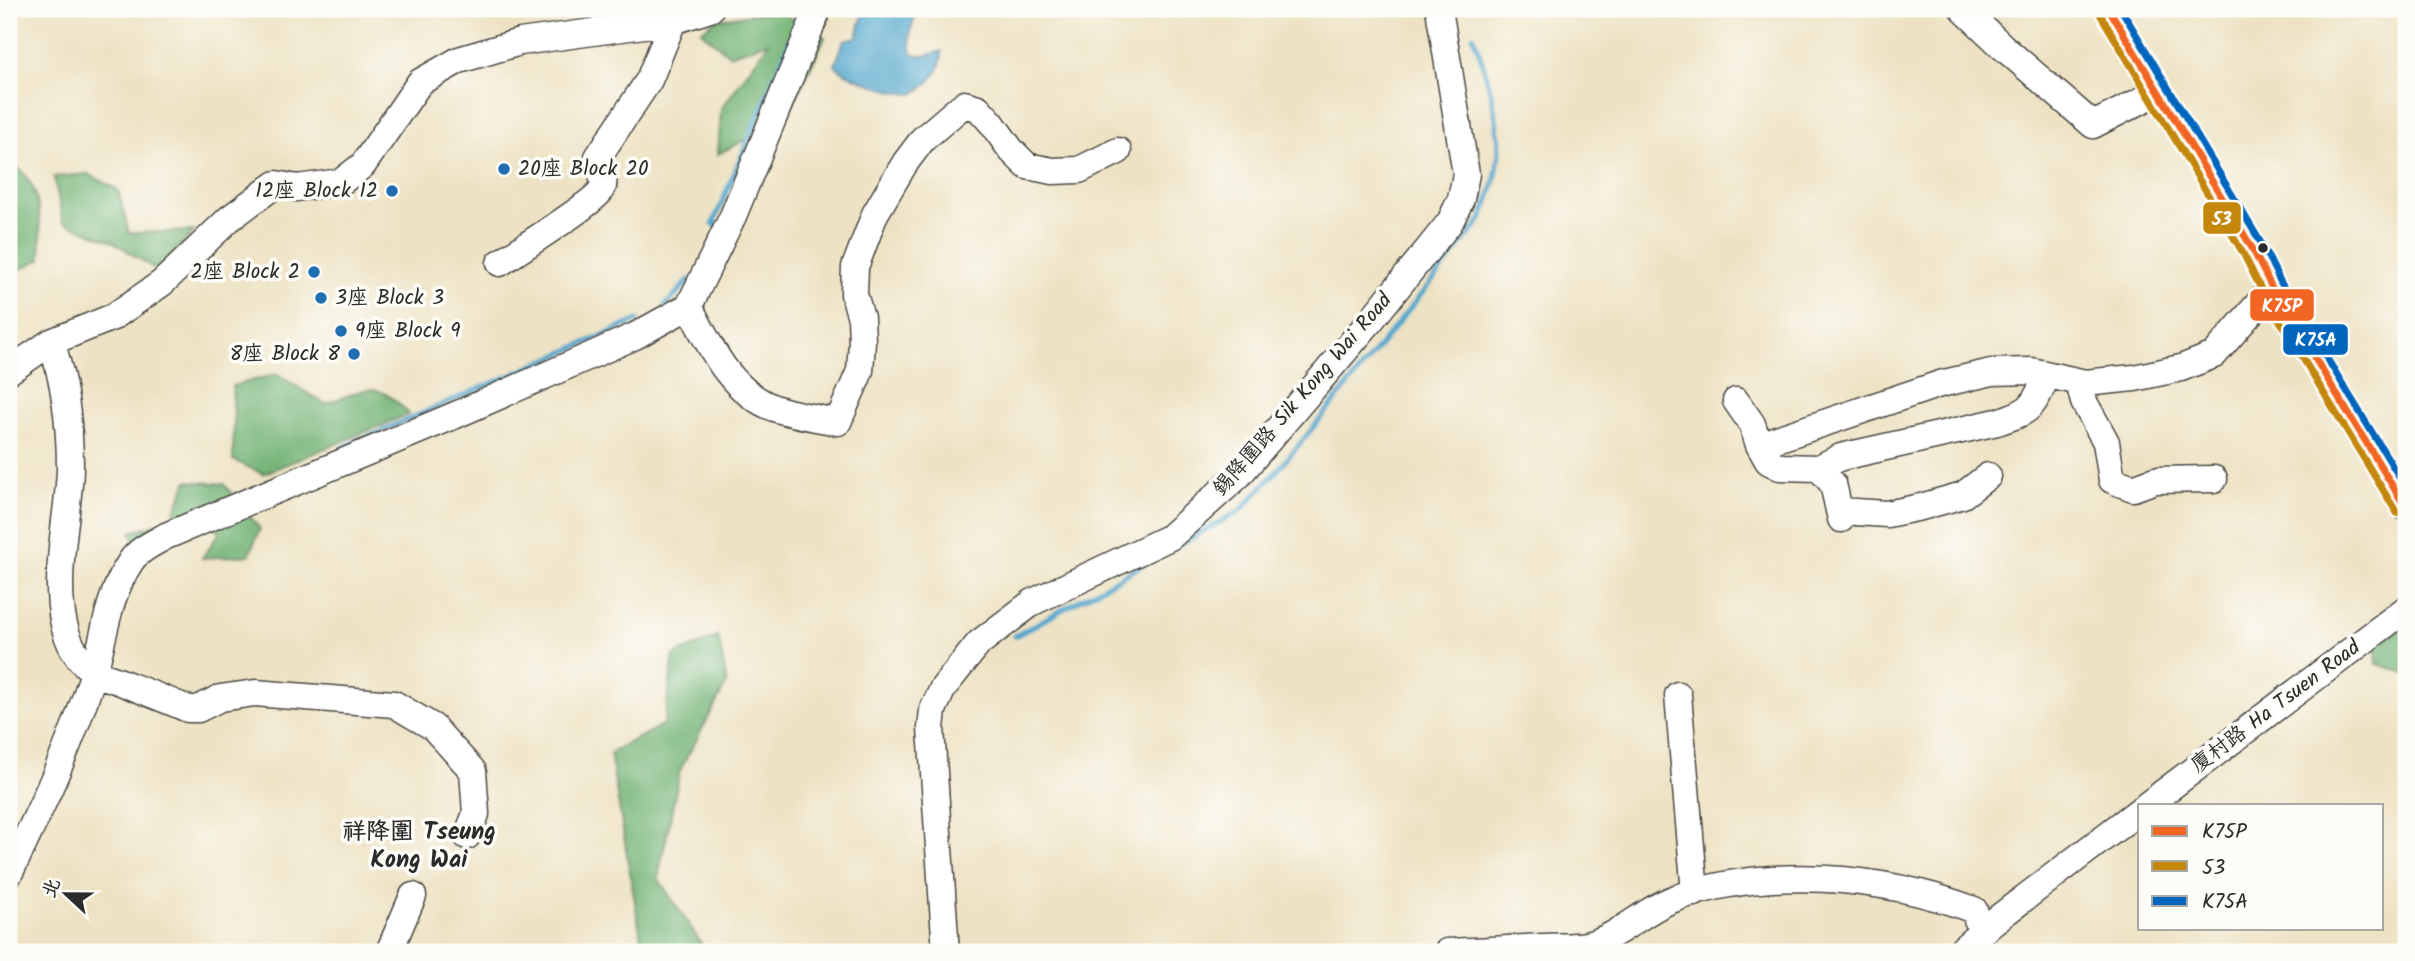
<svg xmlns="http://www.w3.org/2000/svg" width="2415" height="961" viewBox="0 0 2415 961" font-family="Kalam,'LXGW WenKai TC',sans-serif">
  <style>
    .forest { fill: #71b274; stroke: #4e6e50; stroke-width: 2 }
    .water { fill: #50a5cc; stroke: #3e687c; stroke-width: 2 }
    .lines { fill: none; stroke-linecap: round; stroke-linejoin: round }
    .stream { stroke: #50a5cc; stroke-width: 5 }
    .minor-casing { stroke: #484642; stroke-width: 29 }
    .minor { stroke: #fff; stroke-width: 26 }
    .bus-1-casing { stroke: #fdfcf7; stroke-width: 12 }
    .bus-2-casing { stroke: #fdfcf7; stroke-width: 12 }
    .bus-3-casing { stroke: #fdfcf7; stroke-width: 12 }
    .bus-1 { stroke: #f26522; stroke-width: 7 }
    .bus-2 { stroke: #c4870b; stroke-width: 7 }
    .bus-3 { stroke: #0065bd; stroke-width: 7 }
    .poi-dot { fill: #1f6fb2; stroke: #fdfcf7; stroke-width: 2.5 }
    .bus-dot { fill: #2b2b2b; stroke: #fdfcf7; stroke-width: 2.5 }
    .labels { text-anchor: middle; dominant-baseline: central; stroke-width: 7; stroke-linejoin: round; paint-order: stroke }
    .poi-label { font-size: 21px; fill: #2b2b2b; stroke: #fdfcf7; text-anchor: start }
    .street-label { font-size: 21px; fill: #2b2b2b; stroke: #fdfcf7 }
    .quarter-label { font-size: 24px; font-weight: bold; fill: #2b2b2b; stroke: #fdfcf7 }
    .line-badge { stroke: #fdfcf7; stroke-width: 2.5 }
    .badge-label { font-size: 19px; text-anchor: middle; font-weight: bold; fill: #fff }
  </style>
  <rect width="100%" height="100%" fill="#fdfcf7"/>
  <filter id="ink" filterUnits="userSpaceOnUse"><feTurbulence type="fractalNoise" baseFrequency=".0143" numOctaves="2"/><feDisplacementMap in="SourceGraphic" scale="14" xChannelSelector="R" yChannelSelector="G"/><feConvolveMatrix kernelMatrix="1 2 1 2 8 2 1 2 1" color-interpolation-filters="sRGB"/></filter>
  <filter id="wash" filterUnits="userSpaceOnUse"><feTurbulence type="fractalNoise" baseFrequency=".00686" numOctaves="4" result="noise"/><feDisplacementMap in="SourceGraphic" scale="28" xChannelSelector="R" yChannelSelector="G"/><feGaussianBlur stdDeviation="1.57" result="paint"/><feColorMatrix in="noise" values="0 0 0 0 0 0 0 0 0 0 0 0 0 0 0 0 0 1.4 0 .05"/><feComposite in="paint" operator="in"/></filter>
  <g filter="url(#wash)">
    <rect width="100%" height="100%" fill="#ede2c3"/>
    <path class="forest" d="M531 9H615L529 15Z
      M777 10 825 37 787 118 718 154 721 109 769 42 729 55 701 31 715 20Z
      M9 163C44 178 40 227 41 259L9 275Z
      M88 174 118 190 129 233 194 231 158 271 112 241 63 222 54 177Z
      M277 374 325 404C369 389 374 377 409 414L263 474 233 460 234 416 232 386Z
      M187 481 224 484 260 529 249 555 202 558 220 532 198 514 135 542 131 532 172 519Z
      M2406 624V673L2377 664 2376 646Z
      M718 637 727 683 680 770 658 878 701 943 702 952H650L642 944 610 753 664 724 674 655Z"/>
    <path class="water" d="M864 9H920C910 26 908 34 912 54L924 56 942 51C942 72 931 82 914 94 896 94 847 78 835 65L844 40 857 37Z"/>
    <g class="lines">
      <path class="stream" d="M717 228 718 225 713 224 803 9
        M665 306 689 280
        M342 448 638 320
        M1180 544 1240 511 1278 470 1345 389 1481 220C1489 201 1496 182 1498 162 1503 128 1485 67 1473 35
        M1015 636 1153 559"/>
    </g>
  </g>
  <g filter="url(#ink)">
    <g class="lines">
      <defs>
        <path id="minor" d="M1963 9 2003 47 2093 125 2158 92
          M2109 9 2252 248 2272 288 2406 508
          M500 263C518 250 595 203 602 189 607 180 597 167 598 157L649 80 673 21
          M689 306C710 346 729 391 774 408 795 415 817 418 838 422L860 371 862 342 861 318 854 294 855 267 875 214 905 163 923 139 964 104 978 108 991 122 1011 150 1027 166 1053 171 1079 170 1118 151
          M51 342C65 382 70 425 70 468 69 525 37 632 93 671 100 676 111 678 118 681 141 690 165 699 188 709H198L220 698 255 693 394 704 433 727 473 771 476 814 467 836
          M9 371 51 342 113 317 162 283 229 219 276 184 297 188 341 182 363 165 420 82 459 60 520 42 673 21 710 9
          M2079 383 2084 402 2106 442 2112 480 2133 488 2155 480 2214 479
          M1736 401 1752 424 1759 445 1768 461 1780 467 1819 468 1841 457 1997 422C2032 411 2033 408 2047 375
          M1759 445 1940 384 1992 372 2031 371 2085 383 2134 378 2181 368 2214 355 2272 288
          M1819 468 1833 484 1841 519
          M1839 511 1887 514 1921 507 1963 495 1988 476
          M1678 695 1695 893
          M2147 805 2406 609
          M9 874C41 809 72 742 94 672 106 631 107 598 131 561 139 549 154 543 166 536L458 414 635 336 689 306 733 216 818 9
          M389 952 413 896
          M946 952 931 728 933 710 943 688 979 643 1033 602 1170 537 1238 476 1372 319 1450 222 1461 199 1466 174 1439 9
          M1447 952C1479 951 1511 949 1543 947 1557 946 1572 947 1586 945 1618 938 1641 912 1671 900 1764 865 1882 875 1974 910L1981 932
          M1959 952 1993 922 2140 810"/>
      </defs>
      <use href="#minor" class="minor-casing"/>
      <use href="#minor" class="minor"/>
      <defs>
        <path id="bus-1" d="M2109 9 2252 248 2272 288 2406 508"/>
        <path id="bus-2" d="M2100 14 2243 253 2263 293 2397 513"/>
        <path id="bus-3" d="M2121 9 2261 243 2281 283 2406 488"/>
      </defs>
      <use href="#bus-1" class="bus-1-casing"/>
      <use href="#bus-2" class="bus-2-casing"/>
      <use href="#bus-3" class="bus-3-casing"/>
      <use href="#bus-1" class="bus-1"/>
      <use href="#bus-2" class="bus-2"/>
      <use href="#bus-3" class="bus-3"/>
    </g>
  </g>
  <g class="poi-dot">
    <circle cx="504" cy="169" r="7"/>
    <circle cx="392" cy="191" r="7"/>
    <circle cx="314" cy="272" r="7"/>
    <circle cx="321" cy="298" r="7"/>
    <circle cx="341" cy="331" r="7"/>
    <circle cx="354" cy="354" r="7"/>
  </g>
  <circle class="bus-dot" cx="2263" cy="248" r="6"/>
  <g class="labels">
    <g class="poi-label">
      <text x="518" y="169">20座 Block 20</text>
      <text x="378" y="191" text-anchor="end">12座 Block 12</text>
      <text x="300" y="272" text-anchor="end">2座 Block 2</text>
      <text x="335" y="298">3座 Block 3</text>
      <text x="355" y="331">9座 Block 9</text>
      <text x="340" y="354" text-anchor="end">8座 Block 8</text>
    </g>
    <g class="street-label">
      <text transform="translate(1303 395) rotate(-49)">錫降圍路 Sik Kong Wai Road</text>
      <text transform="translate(2276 707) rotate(-37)">廈村路 Ha Tsuen Road</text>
    </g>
    <g class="quarter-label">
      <text x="419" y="832">祥降圍 Tseung<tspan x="419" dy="28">Kong Wai</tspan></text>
    </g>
  </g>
  <g class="line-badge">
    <rect x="2202" y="201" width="40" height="34" rx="7" fill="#c4870b"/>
    <rect x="2249" y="288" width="66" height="34" rx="7" fill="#f26522"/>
    <rect x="2282" y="323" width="67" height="33" rx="7" fill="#0065bd"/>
  </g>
  <g class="badge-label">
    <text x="2222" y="225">53</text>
    <text x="2282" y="312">K75P</text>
    <text x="2316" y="346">K75A</text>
  </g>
  <rect width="2415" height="961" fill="none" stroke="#fdfcf7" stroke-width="35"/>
  <rect x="2138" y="804" width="245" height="126" fill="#fdfcf7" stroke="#a9a8a5" stroke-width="2"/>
  <rect x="2152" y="826" width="35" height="10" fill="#f26522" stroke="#a9a8a5" stroke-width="2"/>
  <text x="2202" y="838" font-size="21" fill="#2b2b2b">K75P</text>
  <rect x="2152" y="861" width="35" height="10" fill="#c4870b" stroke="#a9a8a5" stroke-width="2"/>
  <text x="2202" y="874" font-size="21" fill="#2b2b2b">53</text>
  <rect x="2152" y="896" width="35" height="10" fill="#0065bd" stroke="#a9a8a5" stroke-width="2"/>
  <text x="2202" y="908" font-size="21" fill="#2b2b2b">K75A</text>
  <g transform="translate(66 894) rotate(292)" stroke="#fdfcf7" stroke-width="5" paint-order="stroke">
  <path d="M0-5L12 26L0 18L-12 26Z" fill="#2b2b2b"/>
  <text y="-10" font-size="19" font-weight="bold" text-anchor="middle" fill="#2b2b2b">北</text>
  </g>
</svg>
